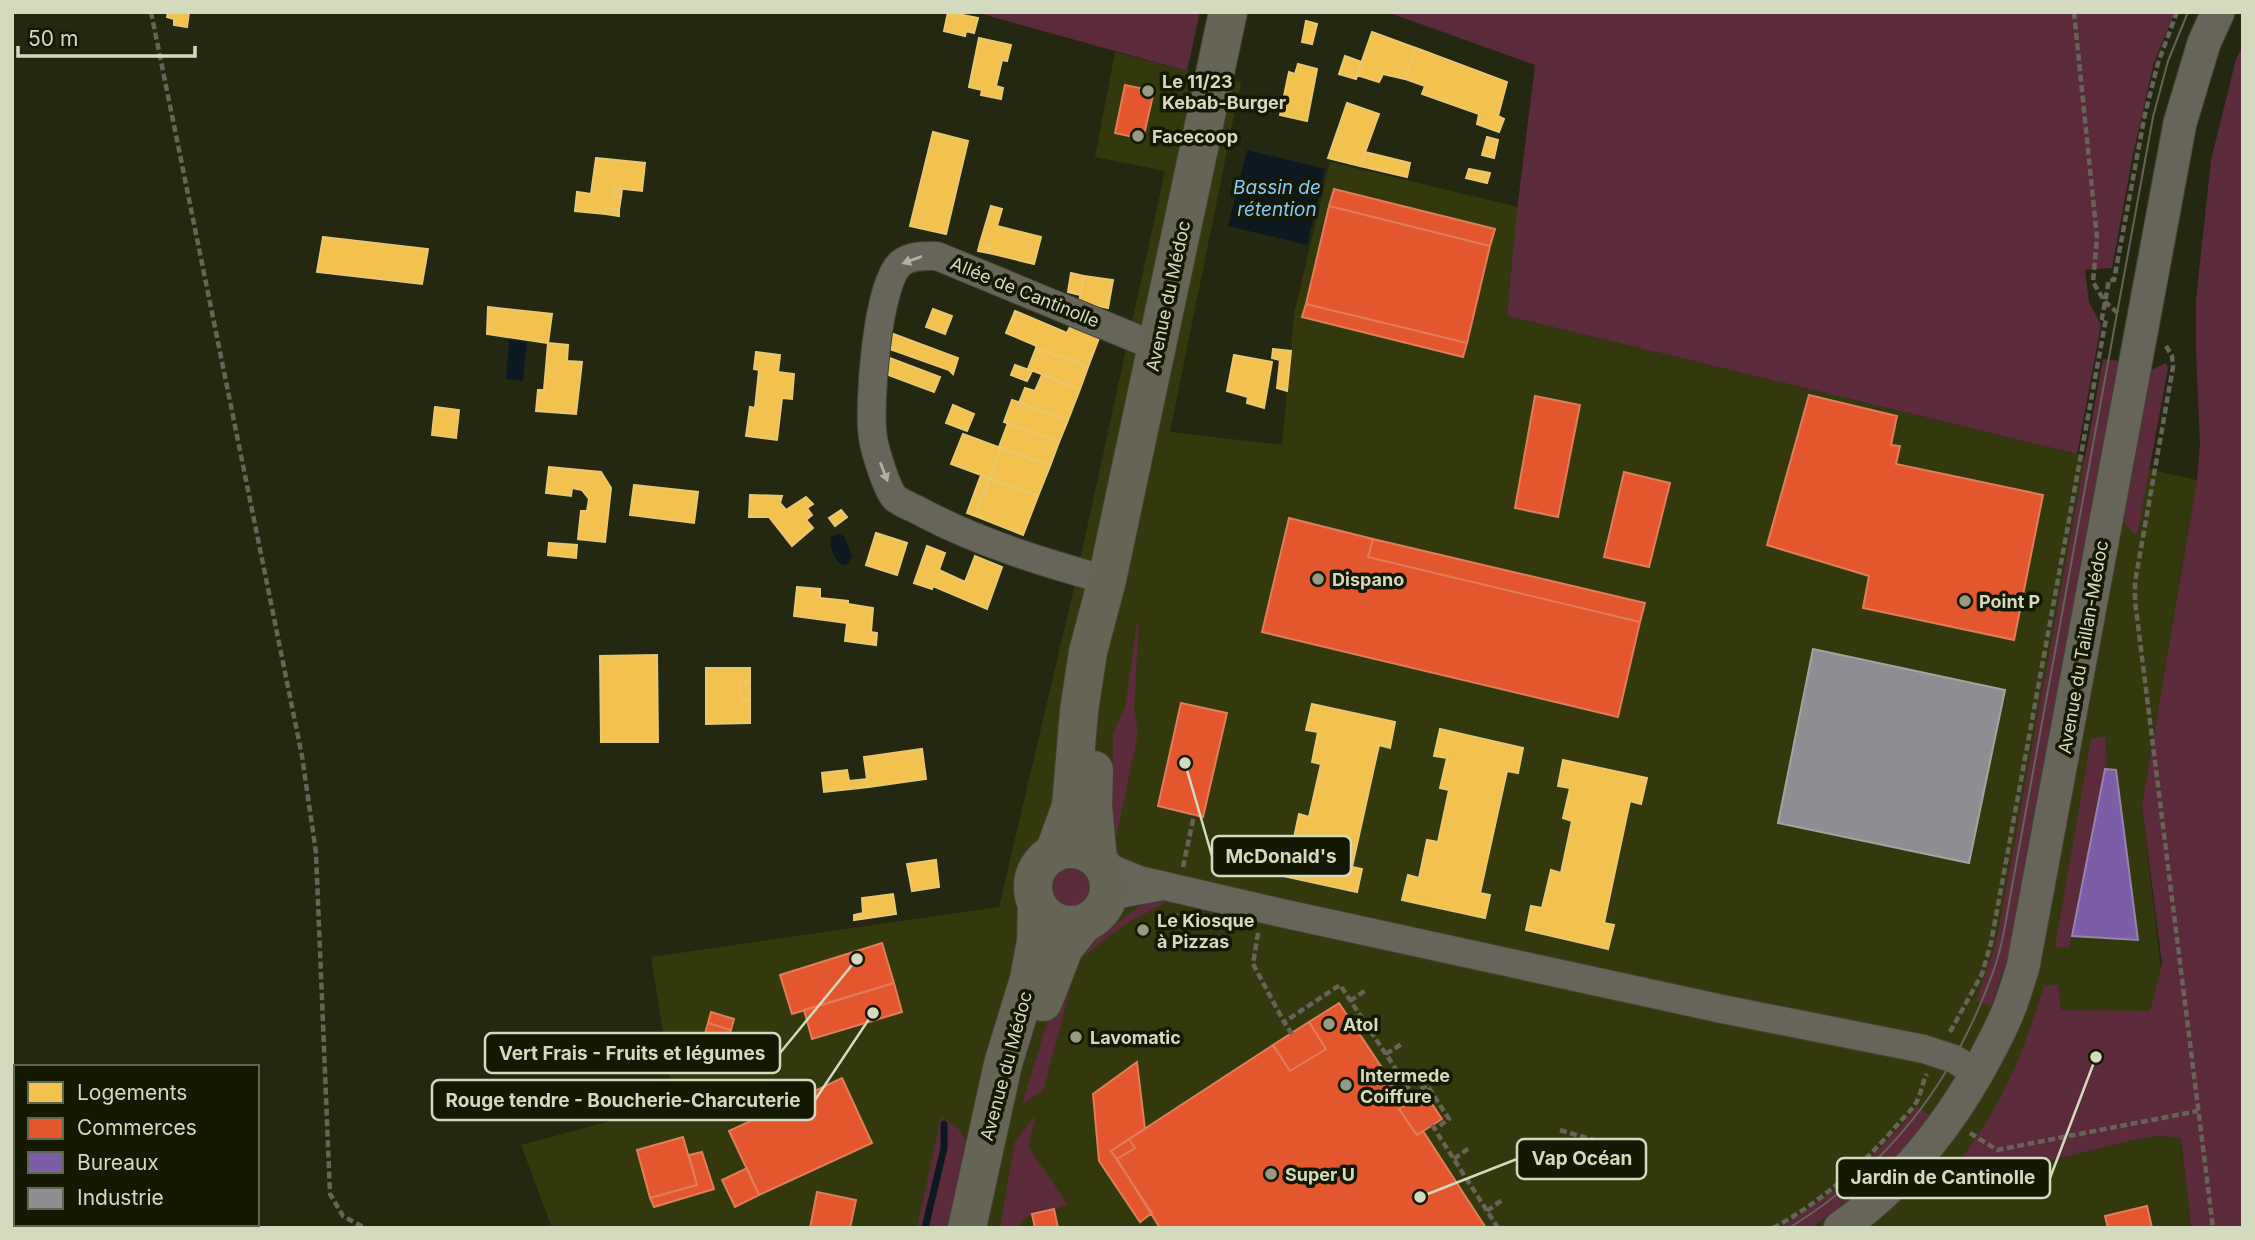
<svg xmlns="http://www.w3.org/2000/svg" width="2255" height="1240" viewBox="0 0 2255 1240" font-family="Inter,sans-serif">
  <style>
    .built { fill: #33390c }
    .green { fill: #5b2a3b }
    .water { fill: #0c1920 }
    .homes { fill: #f2c14e; stroke: #e9c870; stroke-width: 2 }
    .shops { fill: #e4572e; stroke: #df7e59; stroke-width: 2 }
    .offices { fill: #7b5ea7; stroke: #9683ae; stroke-width: 2 }
    .industry { fill: #8d8d92; stroke: #a2a49f; stroke-width: 2 }
    .lines { fill: none; stroke-linecap: round; stroke-linejoin: round }
    .stream { stroke: #0c1920; stroke-width: 7 }
    .minor-casing { stroke: #3f432e; stroke-width: 30 }
    .tertiary-casing { stroke: #3f432e; stroke-width: 35 }
    .primary-casing { stroke: #3f432e; stroke-width: 40 }
    .path { stroke: #666458; stroke-width: 4.5; stroke-dasharray: 7 3.5; stroke-linecap: butt }
    .minor { stroke: #676459; stroke-width: 28 }
    .tertiary { stroke: #676459; stroke-width: 33 }
    .primary { stroke: #666454; stroke-width: 38 }
    .tram { stroke: #666457; stroke-width: 2 }
    .oneway { fill: #aeb19b }
    .poi-dot { fill: #979c81; stroke: #151803; stroke-width: 2.5 }
    .labels { text-anchor: middle; dominant-baseline: central; stroke-width: 7; stroke-linejoin: round; paint-order: stroke }
    .poi-label { font-size: 18px; font-weight: bold; fill: #d4dabe; stroke: #151803; text-anchor: start }
    .street-label { font-size: 18px; fill: #d4dabe; stroke: #151803 }
    .water-label { font-size: 19px; font-style: italic; fill: #83cdfc; stroke: #151803 }
    .leader { fill: none; stroke: #d4dabe; stroke-width: 2.5 }
    .callout-dot { fill: #d4dabe; stroke: #151803; stroke-width: 2.5 }
    .callout { fill: #151803; stroke: #d4dabe; stroke-width: 2.5 }
    .callout-label { font-size: 19px; text-anchor: middle; font-weight: bold; fill: #d4dabe }
  </style>
  <rect width="100%" height="100%" fill="#252811"/>
  <path class="built" d="M1115 52 1187 71 1241 82 1170 432 1282 445 1294 314 1330 162 1518 207 1508 316 2077 454 2197 480 2142 805 2191 1228H552L521 1145 674 1104 651 957 999 907 1073 592 1165 171 1095 157Z"/>
  <path class="green" d="M975 12H1200L1187 71Z
    M1387 12H2175L2154 62 2132 159 2112 268 2085 270 2089 302 2101 325 2077 454 1507 316 1517 210 1535 65Z
    M2243 46V1228H2191L2181 1138 2158 1136 2134 1140 1937 1188C1995 1122 2018 1069 2044 986L2058 984 2061 1010 2150 1011 2162 964 2142 805 2197 480 2200 444 2196 353V300L2211 160 2236 59Z
    M2103 359 2120 361 2011 947 1991 1006 1976 1001 1996 944Z
    M2166 363 2168 368 2137 536 2125 524 2124 515 2151 370Z
    M1137 622H1139L1134 708 1138 733 1115 843 1112 804 1113 733 1125 707Z
    M2105 736 2107 760 2069 948 2055 947 2091 739Z
    M1043 887a28 28 0 1 1 56 0a28 28 0 1 1-56 0Z
    M1156 900 1168 901 1121 927 1078 961 1043 1090 1022 1105 1053 1002 1085 941 1100 935 1143 904Z
    M1917 1106 1930 1116 1898 1154 1871 1182 1844 1204 1811 1228H1779C1833 1195 1878 1156 1917 1106Z
    M1036 1115 1028 1146 1068 1205C1049 1211 1028 1211 1017 1228H1000L1015 1141Z
    M941 1116 960 1130 969 1147 952 1228H917Z"/>
  <path class="water" d="M1247 150 1325 169 1307 245 1228 226Z
    M509 340 527 342 523 381 506 379Z
    M838 534 844 536 852 556 847 565H843C834 561 829 547 831 537Z"/>
  <path class="homes" d="M168 12H189L187 27 174 25V19L167 17Z
    M948 12 978 18 974 33 966 31 965 36 944 31Z
    M1306 21 1317 24 1312 44 1302 42Z
    M1372 32 1416 48 1405 79 1383 74 1379 82 1357 75Z
    M979 38 1011 45 1007 61 1002 60 996 86 1003 88 1001 99 981 95 982 90 969 87Z
    M1416 48 1507 82 1498 116 1504 119 1499 132 1477 124 1479 114 1422 94 1425 86 1405 79Z
    M1345 56 1362 62 1356 79 1339 74Z
    M1298 64 1317 69 1307 121 1280 115 1289 72 1295 74Z
    M1347 103 1379 114 1360 166 1328 158Z
    M933 132 968 141 946 234 910 226Z
    M1487 137 1498 140 1494 158 1482 155Z
    M1365 152 1410 163 1407 177 1360 166Z
    M596 158 645 163 642 191 615 188 614 196 621 197 619 210 606 208 605 214 575 211 577 192 591 194Z
    M1469 169 1490 173 1487 183 1466 178Z
    M615 188 622 189 621 197 614 196Z
    M991 206 1002 209 997 226 1041 237 1034 264 989 253 991 246 980 243Z
    M606 208 619 210V216L605 214Z
    M323 237 428 249 422 284 317 272Z
    M980 243 991 246 989 253 978 251Z
    M1071 273 1084 276 1080 295 1068 292Z
    M1084 276 1113 280 1108 308 1079 302Z
    M488 307 552 314 548 343 487 334Z
    M933 309 952 316 945 334 926 327Z
    M1015 311 1067 333 1070 327 1099 338 1088 367 1036 348 1037 346 1006 333Z
    M888 332 958 358 953 374 949 370 887 348Z
    M548 343 568 345 567 361 582 362 576 414 536 411 538 390H544Z
    M1036 348 1088 367 1080 389 1028 369Z
    M1273 349 1291 351 1287 391 1277 388 1280 360 1272 358Z
    M756 352 780 355 778 372 794 374 792 399 782 398 777 440 746 436 750 407 755 408 759 370 754 369Z
    M1234 355 1272 362 1264 408 1247 403 1248 397 1227 391Z
    M887 357 940 377 934 392 886 374Z
    M1015 365 1032 371 1027 381 1011 375Z
    M1042 375 1080 389 1068 420 1019 403 1025 388 1035 391Z
    M1012 400 1068 420 1059 442 1004 422Z
    M953 405 974 414 967 431 946 423Z
    M435 407 459 410 456 438 432 435Z
    M1008 423 1059 442 1050 466 999 447Z
    M963 434 1001 448 989 478 951 464Z
    M1001 448 1050 466 1038 496 989 478Z
    M549 467 601 472 611 488 605 542 578 539 581 511H587L589 499 582 490 572 488 571 496 546 493Z
    M981 475 989 478 975 516 967 513Z
    M989 478 1038 496 1023 535 975 516Z
    M634 485 698 492 694 523 630 515Z
    M750 495 782 496 780 503 786 510 806 497 813 504 807 508 812 515 806 520 813 528 792 546 769 517H749Z
    M841 510 847 517 835 526 829 518Z
    M876 533 907 543 897 575 866 565Z
    M549 543 577 545 576 558 548 555Z
    M927 546 945 553 939 570 965 582 975 556 1002 567 987 609 933 586 932 589 914 583Z
    M797 587 820 589V598L848 601V604L873 608 871 632 877 633 876 645 845 641 847 623 794 616Z
    M657 655 658 742H601L600 656Z
    M706 668H750V681L740 682 741 700H750V723L706 724Z
    M750 681V700H741L740 682Z
    M1312 704 1395 722 1390 748 1379 745 1352 867 1362 869 1357 892 1274 874 1279 849 1291 852 1299 814 1309 817 1321 764 1312 762 1318 732 1306 730Z
    M1440 729 1523 748 1518 773 1507 771 1480 893 1490 895 1485 918 1402 900 1408 875 1419 878 1427 840 1438 842 1449 790 1440 788 1447 758 1434 756Z
    M922 749 926 779 868 787 864 757Z
    M1563 760 1647 778 1641 804 1630 801 1604 923 1614 925 1608 949 1526 930 1531 906 1542 908 1551 870 1561 873 1572 821 1563 818 1570 788 1558 786Z
    M847 770 849 781 867 779 868 787 824 792 822 773Z
    M936 860 939 887 912 891 907 864Z
    M893 894 896 914 854 920V915L863 913 862 898Z"/>
  <path class="shops" d="M1125 85 1154 91 1143 139 1115 133Z
    M1334 189 1495 229 1490 246 1329 206Z
    M1329 206 1490 246 1467 343 1306 304Z
    M1306 304 1467 343 1463 357 1302 317Z
    M1809 395 1897 416 1891 445 1900 446 1896 464 2043 495 2014 640 1863 608 1869 576 1767 545Z
    M1535 396 1580 405 1558 517 1515 508Z
    M1624 472 1670 483 1649 567 1604 557Z
    M1289 518 1373 539 1368 557 1640 622 1618 717 1262 632Z
    M1373 539 1645 603 1640 622 1368 557Z
    M1181 703 1227 713 1203 817 1158 806Z
    M882 943 894 983 792 1014 780 975Z
    M894 983 902 1012 812 1039 804 1010Z
    M1339 1003 1406 1104 1399 1109 1417 1135 1423 1131 1486 1228H1160L1117 1159 1135 1148 1129 1139 1273 1045 1290 1071 1326 1049 1309 1022Z
    M711 1012 734 1019 731 1030 708 1023Z
    M1309 1022 1326 1049 1290 1071 1273 1045Z
    M708 1023 731 1030 721 1067 697 1061Z
    M1137 1062 1145 1129 1111 1151 1152 1213 1140 1222 1099 1161 1093 1094Z
    M842 1078 872 1143 759 1195 729 1131Z
    M1424 1092 1442 1119 1417 1135 1399 1109Z
    M683 1137 697 1185 650 1198 637 1150Z
    M1129 1139 1135 1148 1117 1159 1111 1151Z
    M702 1152 714 1189 654 1207 650 1198 697 1185 689 1155Z
    M747 1168 759 1195 735 1207 722 1180Z
    M817 1192 856 1200 850 1228H810Z
    M2147 1206 2152 1228H2108L2105 1216Z
    M1054 1209 1058 1228H1035L1032 1214Z"/>
  <path class="offices" d="M2105 769 2116 770 2138 940 2072 936Z"/>
  <path class="industry" d="M1813 649 2005 690 1969 863 1778 823Z"/>
  <g class="lines">
    <path class="stream" d="M925 1228 944 1148V1124"/>
    <defs>
      <path id="minor" d="M1107 580C1045 563 980 543 923 513 915 508 902 504 895 498 887 490 875 451 873 438 868 407 877 282 901 263 911 255 925 256 937 256L1157 347
        M1102 865 1139 880 1277 912 1722 1009 1924 1049 1954 1059 1977 1073
        M1108 896 1158 887"/>
      <path id="tertiary" d="M1840 1228C1913 1177 1966 1102 2003 1023 2012 1005 2017 985 2023 967L2180 123 2204 43 2218 12"/>
      <path id="primary" d="M1094 770 1093 806 1098 860
        M1033 887a38 38 0 1 1 76 0a38 38 0 1 1-76 0Z
        M1054 853 1071 806 1079 711 1088 652 1107 580 1228 12
        M1043 1002 1064 948 1083 924
        M967 1228 1003 1064 1029 979 1036 941 1037 904"/>
    </defs>
    <use href="#minor" class="minor-casing"/>
    <use href="#tertiary" class="tertiary-casing"/>
    <use href="#primary" class="primary-casing"/>
    <path class="path" d="M151 12 302 756 316 853 330 1194 343 1216 365 1228
      M2074 12 2097 238 2093 282 2105 302 2118 313
      M2166 346 2172 356 2173 367 2135 582V601L2213 1228
      M1183 867 1194 815
      M1176 914 1177 927
      M1258 933 1253 964 1284 1022
      M1350 1001 1366 990
      M1950 1032 1982 974 1991 943 2106 319 2102 318 2109 280H2114L2145 114 2158 63 2177 12
      M1292 1034 1284 1022 1340 985 1415 1098
      M1386 1054 1403 1043
      M1412 1095 1427 1085 1449 1119 1435 1129
      M1432 1125 1498 1228
      M1560 1130 1624 1149
      M1970 1133 1997 1150 2198 1111
      M1454 1159 1469 1148
      M1487 1211 1502 1200
      M1773 1228C1820 1203 1863 1165 1898 1124 1904 1117 1914 1108 1918 1099 1922 1090 1922 1083 1927 1074"/>
    <use href="#minor" class="minor"/>
    <use href="#tertiary" class="tertiary"/>
    <use href="#primary" class="primary"/>
    <path class="tram" d="M1789 1228C1888 1167 1952 1084 1992 975 2002 949 2006 920 2011 892L2153 117 2168 61 2188 12"/>
  </g>
  <defs><path id="oneway-solid" d="M-6-.8H1V-3.2L6.5 0L1 3.2V.8H-6Z" transform="scale(1.75)"/></defs>
  <g class="oneway">
    <use href="#oneway-solid" transform="translate(912 260) rotate(160)"/>
    <use href="#oneway-solid" transform="translate(884 472) rotate(69)"/>
  </g>
  <g class="poi-dot">
    <circle cx="1148" cy="91" r="7"/>
    <circle cx="1138" cy="136" r="7"/>
    <circle cx="1318" cy="579" r="7"/>
    <circle cx="1965" cy="601" r="7"/>
    <circle cx="1143" cy="930" r="7"/>
    <circle cx="1329" cy="1024" r="7"/>
    <circle cx="1076" cy="1037" r="7"/>
    <circle cx="1346" cy="1085" r="7"/>
    <circle cx="1271" cy="1174" r="7"/>
  </g>
  <g class="labels">
    <g class="poi-label">
      <text x="1162" y="81">Le 11/23<tspan x="1162" dy="21">Kebab-Burger</tspan></text>
      <text x="1152" y="136">Facecoop</text>
      <text x="1332" y="579">Dispano</text>
      <text x="1979" y="601">Point P</text>
      <text x="1157" y="920">Le Kiosque<tspan x="1157" dy="21">à Pizzas</tspan></text>
      <text x="1343" y="1024">Atol</text>
      <text x="1090" y="1037">Lavomatic</text>
      <text x="1360" y="1075">Intermede<tspan x="1360" dy="21">Coiffure</tspan></text>
      <text x="1285" y="1174">Super U</text>
    </g>
    <g class="street-label">
      <text transform="translate(1025 292) rotate(22)">Allée de Cantinolle</text>
      <text transform="translate(1168 296) rotate(-78)">Avenue du Médoc</text>
      <text transform="translate(2083 647) rotate(-80)">Avenue du Taillan-Médoc</text>
      <text transform="translate(1006 1066) rotate(-75)">Avenue du Médoc</text>
    </g>
    <g class="water-label">
      <text x="1277" y="187">Bassin de<tspan x="1277" dy="22">rétention</tspan></text>
    </g>
  </g>
  <path class="leader" d="M1185 763L1212 856M857 959L780 1053M873 1013L815 1100M1420 1197L1517 1159M2096 1057L2050 1178"/>
  <g class="callout-dot">
    <circle cx="1185" cy="763" r="7"/>
    <circle cx="857" cy="959" r="7"/>
    <circle cx="873" cy="1013" r="7"/>
    <circle cx="1420" cy="1197" r="7"/>
    <circle cx="2096" cy="1057" r="7"/>
  </g>
  <g class="callout">
    <rect x="1212" y="836" width="139" height="40" rx="7"/>
    <rect x="485" y="1033" width="295" height="40" rx="7"/>
    <rect x="432" y="1080" width="383" height="40" rx="7"/>
    <rect x="1517" y="1139" width="129" height="40" rx="7"/>
    <rect x="1837" y="1158" width="213" height="40" rx="7"/>
  </g>
  <g class="callout-label">
    <text x="1281" y="863">McDonald's</text>
    <text x="632" y="1060">Vert Frais - Fruits et légumes</text>
    <text x="623" y="1107">Rouge tendre - Boucherie-Charcuterie</text>
    <text x="1582" y="1165">Vap Océan</text>
    <text x="1943" y="1184">Jardin de Cantinolle</text>
  </g>
  <rect width="2255" height="1240" fill="none" stroke="#d4dabe" stroke-width="28"/>
  <rect x="14" y="1065" width="245" height="161" fill="#151803" stroke="#61664e" stroke-width="2"/>
  <rect x="28" y="1082" width="35" height="21" fill="#f2c14e" stroke="#61664e" stroke-width="2"/>
  <text x="77" y="1100" font-size="21" fill="#d4dabe">Logements</text>
  <rect x="28" y="1118" width="35" height="21" fill="#e4572e" stroke="#61664e" stroke-width="2"/>
  <text x="77" y="1135" font-size="21" fill="#d4dabe">Commerces</text>
  <rect x="28" y="1152" width="35" height="21" fill="#7b5ea7" stroke="#61664e" stroke-width="2"/>
  <text x="77" y="1170" font-size="21" fill="#d4dabe">Bureaux</text>
  <rect x="28" y="1188" width="35" height="21" fill="#8d8d92" stroke="#61664e" stroke-width="2"/>
  <text x="77" y="1205" font-size="21" fill="#d4dabe">Industrie</text>
  <path d="M18 46v10h177v-10" fill="none" stroke="#d4dabe" stroke-width="3.5"/>
  <text x="28" y="46" font-size="21" fill="#d4dabe" stroke="#151803" stroke-width="5" paint-order="stroke">50 m</text>
</svg>
